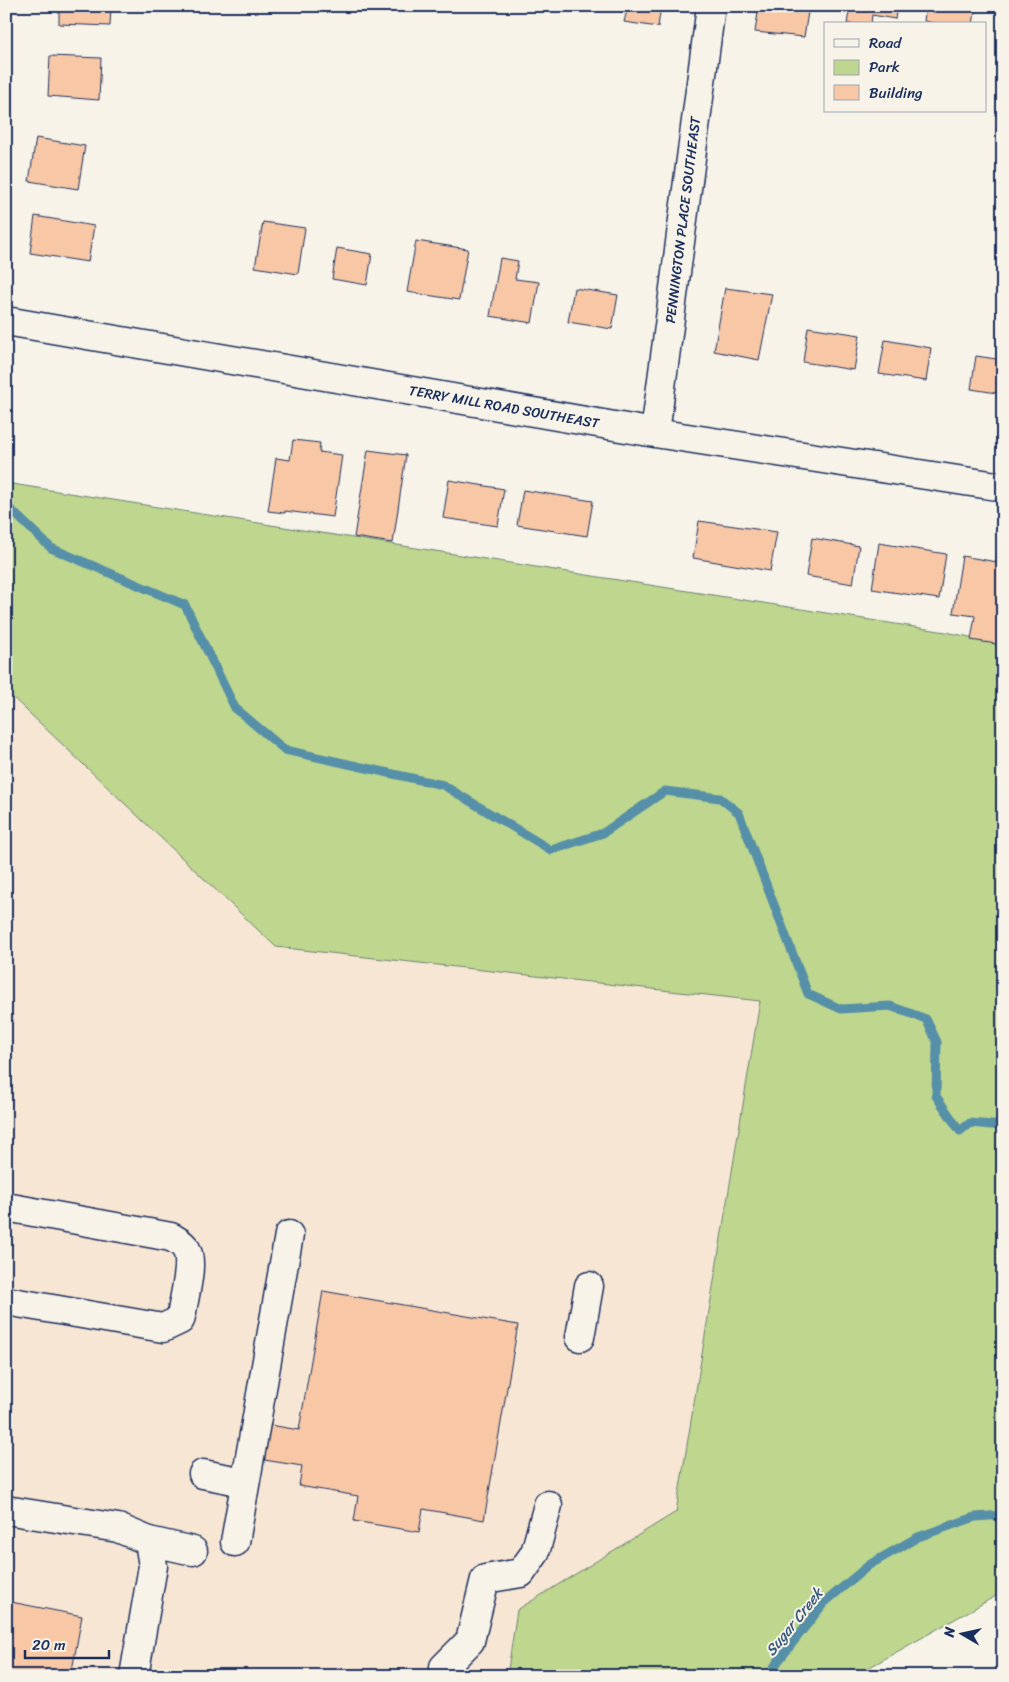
<svg xmlns="http://www.w3.org/2000/svg" width="1009" height="1682" viewBox="0 0 1009 1682" font-family="Sriracha,sans-serif">
  <style>
    .built { fill: #f7e6d4 }
    .green { fill: #bed68d; stroke: #6c8276 }
    .lines { fill: none; stroke-linecap: round; stroke-linejoin: round }
    .stream { stroke: #578fa8; stroke-width: 9 }
    .building { fill: #f7c7a6; stroke: #1b2f5e }
    .minor-casing { stroke: #1b2f5e; stroke-width: 31 }
    .minor { stroke: #f7f3e8; stroke-width: 28 }
    .labels { text-anchor: middle; dominant-baseline: central; stroke-width: 4; stroke-linejoin: round; paint-order: stroke }
    .street-label { font-size: 14px; fill: #1b2f5e; stroke: #f7f3e8 }
    .water-label { font-size: 15px; font-style: italic; fill: #34577d; stroke: #f7f3e8 }
  </style>
  <rect width="100%" height="100%" fill="#f7f3e8"/>
  <filter id="ink" filterUnits="userSpaceOnUse"><feTurbulence type="fractalNoise" baseFrequency=".02" numOctaves="2"/><feDisplacementMap in="SourceGraphic" scale="10" xChannelSelector="R" yChannelSelector="G"/><feConvolveMatrix kernelMatrix="1 2 1 2 8 2 1 2 1" color-interpolation-filters="sRGB"/></filter>
  <g filter="url(#ink)">
    <path class="built" d="M6 691 276 947 760 1001 676 1512 517 1610 507 1676H6Z"/>
    <path class="green" d="M6 483 946 632 1003 644V1592L854 1676H507L517 1610 676 1512 760 1001 276 947 6 691Z"/>
    <g class="lines">
      <path class="stream" d="M6 505 51 548 185 605 235 708 285 750 443 785 551 850 603 833 665 791 720 798 739 813 808 994 841 1009 890 1006 926 1019 937 1042 936 1096 960 1131 970 1123 1003 1126
        M769 1676 776 1664 824 1603 869 1565 918 1537 975 1517 1003 1515"/>
    </g>
    <path class="building" d="M59 6H111L110 26 59 24Z
      M628 6H661L658 27 624 22Z
      M759 6H809L804 37 755 32Z
      M850 6H897L895 19 872 15 871 24H847Z
      M926 6H976L973 24H940L924 21Z
      M50 56 101 58 99 100 48 96Z
      M36 138 85 146 78 189 29 181Z
      M35 216 94 226 88 262 30 253Z
      M263 222 305 228 298 274 255 267Z
      M416 241 468 249 459 300 407 292Z
      M337 248 372 254 367 285 332 279Z
      M500 258 518 261 515 279 539 282 532 323 490 316Z
      M574 288 618 295 612 329 568 322Z
      M725 288 772 294 759 360 714 351Z
      M808 327 860 335 854 370 803 362Z
      M885 340 931 348 926 381 879 374Z
      M976 356 1003 360V394L971 389Z
      M293 440 320 443 319 452 342 455 333 517 285 511V513L268 511 276 458 290 460Z
      M368 450 406 455 393 543 354 537Z
      M449 480 504 489 498 526 443 518Z
      M523 490 593 501 587 536 517 525Z
      M699 521 777 532 770 571 693 558Z
      M812 538 859 546 853 584 806 576Z
      M879 543 946 554 939 599 872 589Z
      M962 556 1003 563V645L971 640 975 616 953 613Z
      M323 1291 518 1325 484 1520 423 1509 419 1532 354 1521 358 1496 299 1486 302 1466 264 1460 270 1425 299 1430Z
      M6 1601 82 1616 71 1676H6Z"/>
    <g class="lines">
      <defs>
        <path id="minor" d="M6 321 655 433 1003 487
          M655 433 711 6
          M6 1207 171 1237C176 1240 183 1243 186 1249 194 1262 184 1297 182 1312L180 1320 163 1328 6 1301
          M580 1337 589 1286
          M203 1474 244 1482
          M6 1510 118 1528 149 1541 153 1566 134 1676
          M149 1541 193 1551
          M235 1542 289 1235
          M444 1667 470 1641 485 1579 521 1573 535 1553 548 1505"/>
      </defs>
      <use href="#minor" class="minor-casing"/>
      <use href="#minor" class="minor"/>
    </g>
  </g>
  <g class="labels">
    <g class="street-label">
      <text transform="translate(683 220) rotate(-83)">PENNINGTON PLACE SOUTHEAST</text>
      <text transform="translate(504 407) rotate(10)">TERRY MILL ROAD SOUTHEAST</text>
    </g>
    <g class="water-label">
      <text transform="translate(794 1622) rotate(-51)">Sugar Creek</text>
    </g>
  </g>
  <rect width="1009" height="1682" fill="none" stroke="#f7f3e8" stroke-width="25"/>
  <rect x="12" y="12" width="984" height="1657" fill="none" stroke="#1b2f5e" stroke-width="2" filter="url(#ink)"/>
  <rect x="824" y="22" width="162" height="90" fill="#f7f3e8" stroke="#9fa5b1"/>
  <rect x="834" y="39" width="25" height="8" fill="#f7f3e8" stroke="#9fa5b1"/>
  <text x="869" y="48" font-size="15" fill="#1b2f5e">Road</text>
  <rect x="834" y="60" width="25" height="15" fill="#bed68d" stroke="#9fa5b1"/>
  <text x="869" y="72" font-size="15" fill="#1b2f5e">Park</text>
  <rect x="834" y="85" width="25" height="15" fill="#f7c7a6" stroke="#9fa5b1"/>
  <text x="869" y="98" font-size="15" fill="#1b2f5e">Building</text>
  <g transform="translate(962 1634) rotate(279)" stroke="#f7f3e8" stroke-width="4" paint-order="stroke">
  <path d="M0-4L9 19L0 12L-9 19Z" fill="#1b2f5e"/>
  <text y="-8" font-size="14" font-weight="bold" text-anchor="middle" fill="#1b2f5e">N</text>
  </g>
  <path d="M25 1650v8h84v-8" fill="none" stroke="#1b2f5e" stroke-width="2.5"/>
  <text x="32" y="1650" font-size="15" fill="#1b2f5e" stroke="#f7f3e8" stroke-width="4" paint-order="stroke">20 m</text>
</svg>
